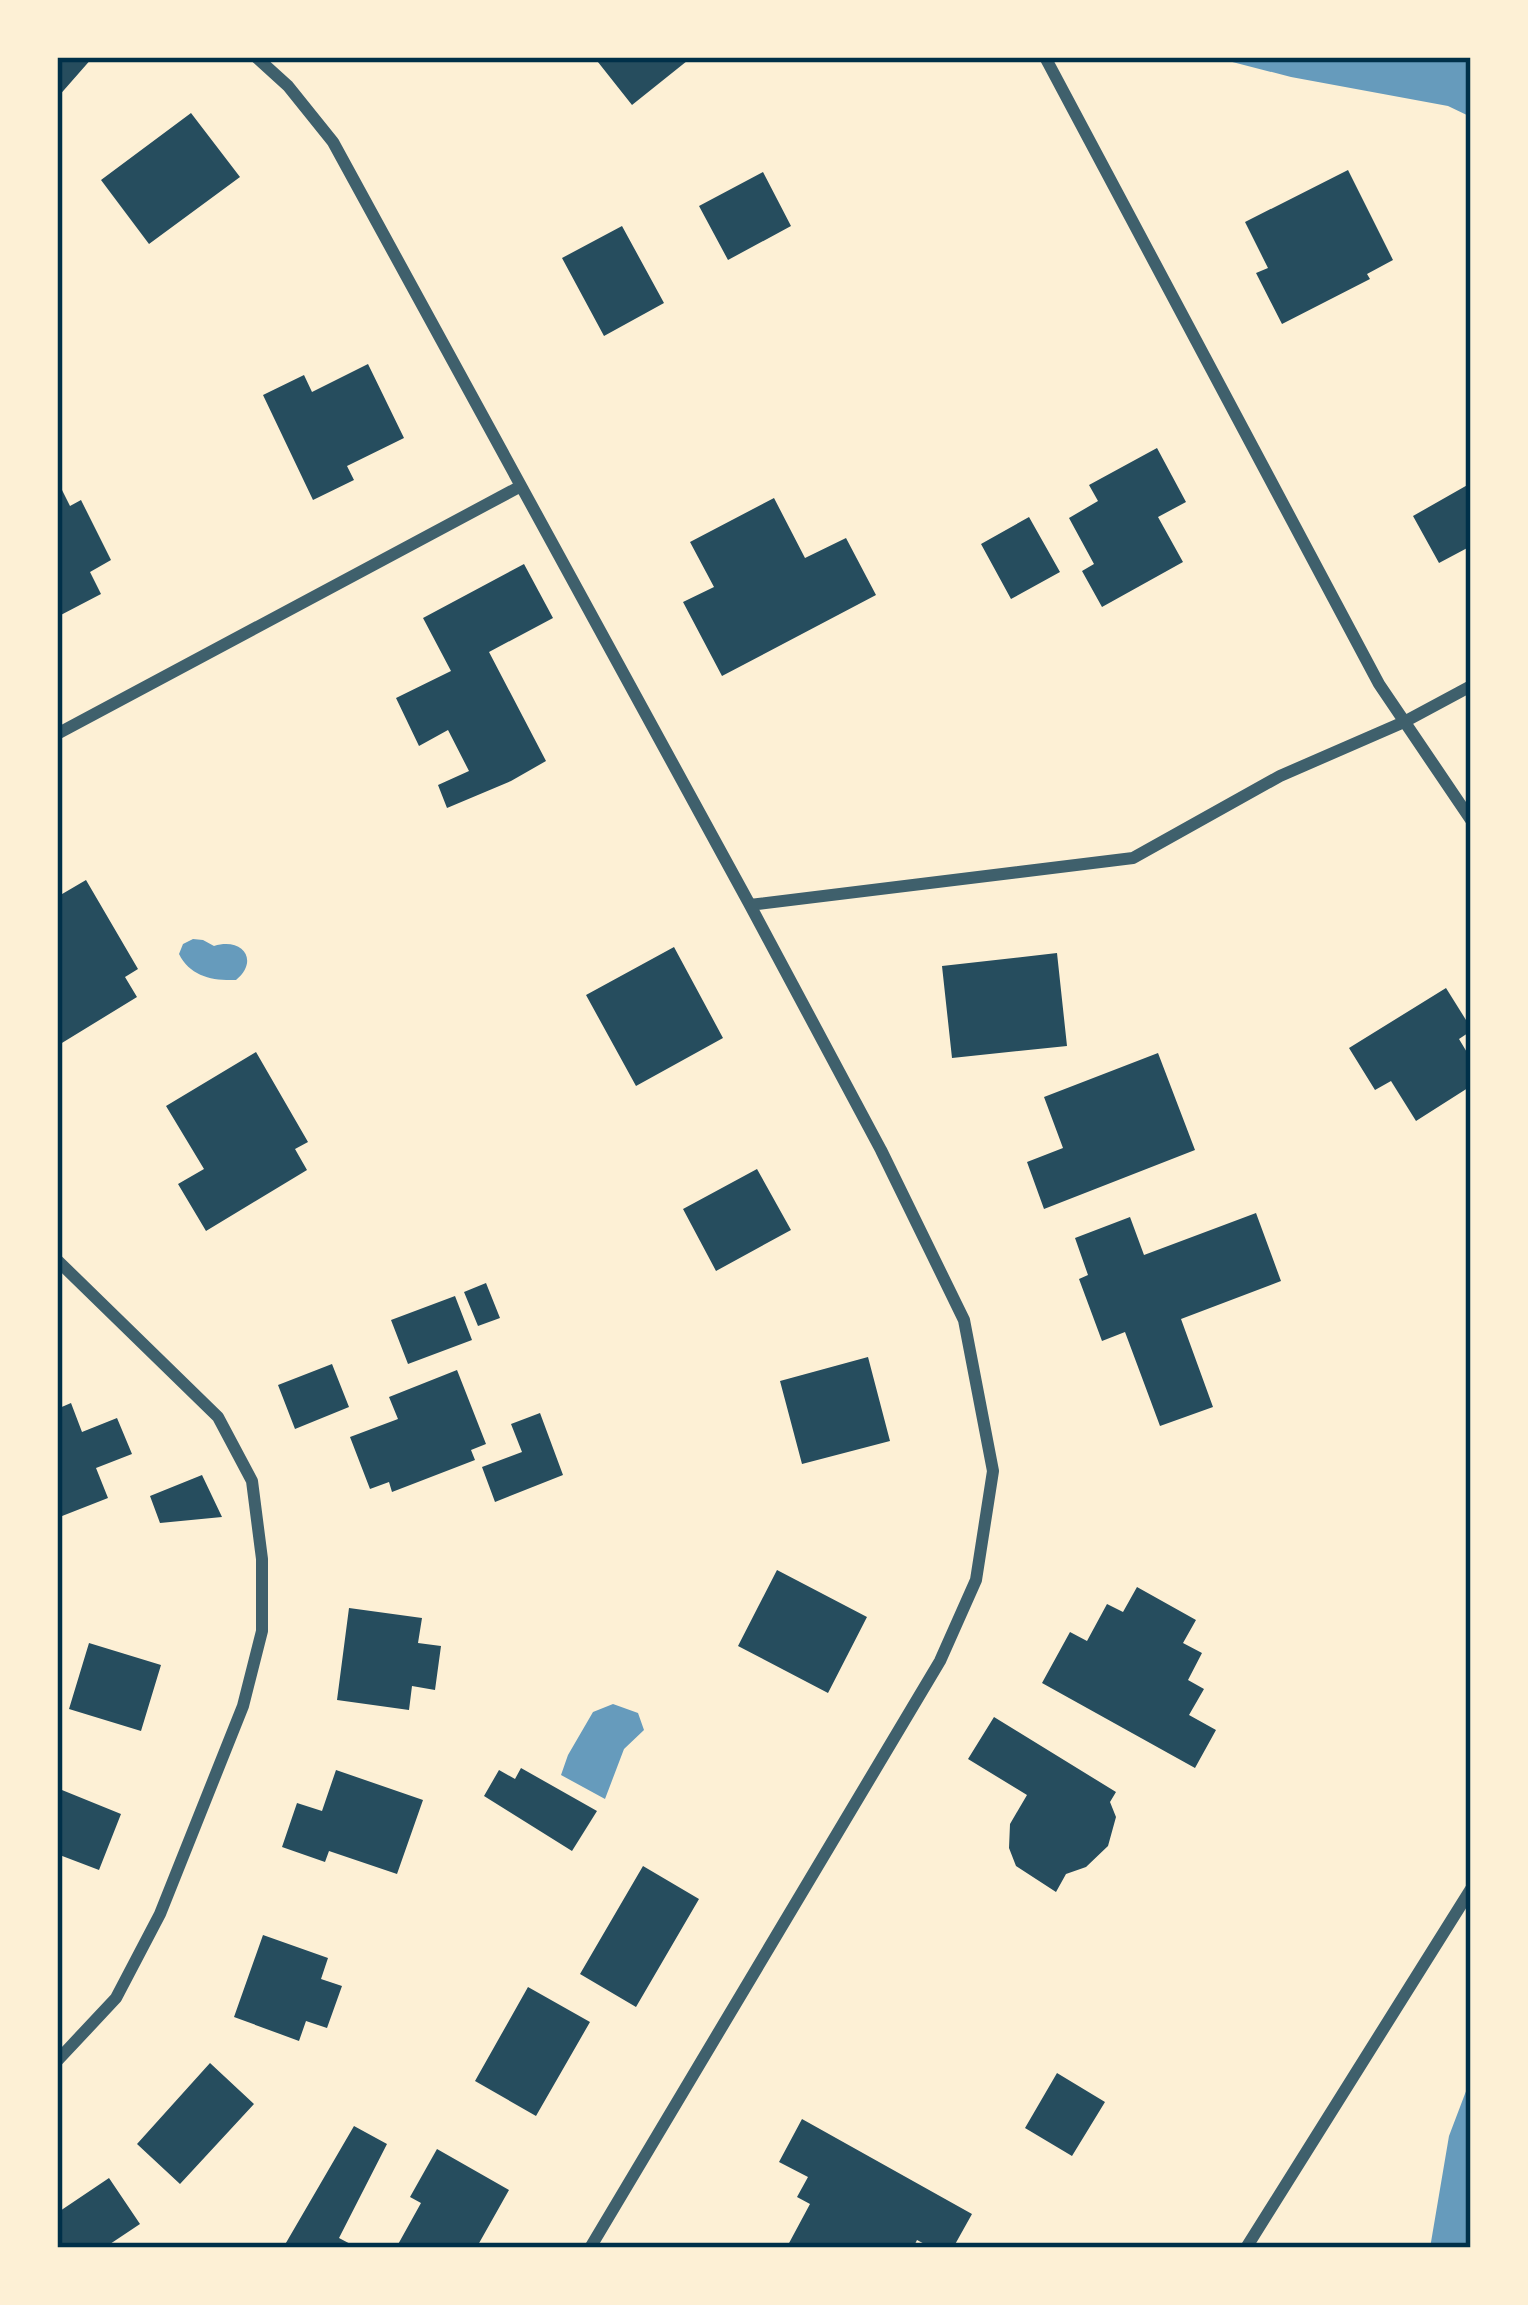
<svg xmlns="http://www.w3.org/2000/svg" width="1528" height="2305" viewBox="0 0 1528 2305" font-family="Georgia,serif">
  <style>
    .water { fill: #669bbc }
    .building { fill: #264d5e }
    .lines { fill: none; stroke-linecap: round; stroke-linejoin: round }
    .minor { stroke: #3f606c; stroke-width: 12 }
    .neatline { fill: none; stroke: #003049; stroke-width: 4.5 }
  </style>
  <rect width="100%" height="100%" fill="#fdf0d5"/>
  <path class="water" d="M1213 57H1471V117L1448 106 1291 77Z
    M193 939 203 940 214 946C242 937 260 960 236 980 212 981 190 976 179 954L183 944Z
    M613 1704 638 1713 644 1730 624 1749 605 1799 561 1775 568 1755 593 1712Z
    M1471 2078V2248H1430L1449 2136Z"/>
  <path class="building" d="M57 57H93L57 98Z
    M594 57H692L632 105Z
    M191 113 240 177 149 244 101 180Z
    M1348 170 1393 260 1367 274 1370 279 1282 324 1256 273 1268 268 1245 222Z
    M763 172 791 226 728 260 699 206Z
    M622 226 664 303 604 336 562 258Z
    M368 364 404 438 347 466 354 480 313 500 263 395 304 375 312 392Z
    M1157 448 1186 502 1158 517 1183 562 1102 607 1082 571 1094 564 1069 518 1098 501 1089 485Z
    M57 480 70 506 81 500 111 560 90 572 101 594 57 617Z
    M1471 483V546L1439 563 1413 516Z
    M774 498 805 558 846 538 876 595 722 676 683 602 714 587 690 542Z
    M1029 517 1060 572 1011 599 981 544Z
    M524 564 553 618 489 652 546 761 511 781 447 808 438 785 469 771 448 730 419 746 396 698 451 671 423 618Z
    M86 880 138 969 125 977 137 997 57 1046V897Z
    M674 947 723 1038 636 1086 586 995Z
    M1057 953 1067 1046 952 1058 942 966Z
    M1446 988 1471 1028V1031L1459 1039 1471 1059V1086L1416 1121 1391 1081 1375 1090 1349 1048Z
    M256 1052 308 1142 295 1149 307 1170 206 1231 178 1184 204 1169 166 1106Z
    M1158 1053 1195 1150 1044 1209 1027 1162 1063 1148 1044 1097Z
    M757 1169 791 1230 716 1271 683 1209Z
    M1256 1213 1281 1281 1181 1319 1213 1407 1160 1426 1125 1332 1102 1341 1079 1279 1088 1275 1075 1238 1130 1217 1144 1255Z
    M486 1283 500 1318 478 1326 464 1292Z
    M455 1296 472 1340 408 1364 391 1320Z
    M868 1357 890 1441 802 1464 780 1381Z
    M332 1364 349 1407 295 1429 278 1385Z
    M457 1370 486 1444 471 1450 475 1460 392 1492 389 1482 370 1489 350 1437 398 1419 389 1397Z
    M71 1403 82 1432 117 1418 132 1454 96 1468 108 1498 57 1518V1409Z
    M540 1413 563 1475 495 1502 482 1467 522 1452 511 1424Z
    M202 1475 222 1517 160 1523 150 1496Z
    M777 1570 867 1617 828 1693 738 1646Z
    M1137 1587 1196 1620 1183 1643 1202 1653 1188 1680 1204 1689 1189 1715 1216 1730 1195 1768 1042 1683 1070 1632 1087 1641 1107 1604 1123 1612Z
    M349 1608 422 1618 418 1643 441 1646 435 1690 412 1686 409 1710 337 1700Z
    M89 1643 161 1665 141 1731 69 1709Z
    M994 1717 1116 1792 1110 1802 1116 1817 1108 1846 1086 1867 1066 1874 1056 1892 1016 1866 1009 1848 1010 1824 1027 1795 968 1759Z
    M521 1768 597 1811 572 1851 484 1796 499 1770 515 1779Z
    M336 1770 423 1800 397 1874 329 1851 325 1862 282 1847 297 1803 322 1811Z
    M57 1788 121 1814 99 1870 57 1854Z
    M643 1866 699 1899 636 2007 580 1974Z
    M263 1935 328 1958 321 1979 342 1986 327 2028 306 2021 299 2041 234 2017Z
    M528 1987 590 2022 536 2116 475 2081Z
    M210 2063 254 2104 180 2184 137 2144Z
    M1057 2073 1105 2102 1072 2156 1025 2128Z
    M802 2119 972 2214 953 2248H932L917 2240 913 2248H794L788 2245 810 2204 797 2197 808 2177 779 2162Z
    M354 2126 387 2144 339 2238 358 2248H283Z
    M437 2149 509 2190 478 2245 483 2248H396L421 2203 410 2197Z
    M109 2178 140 2224 104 2248H57V2213Z"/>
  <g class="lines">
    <path class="minor" d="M256 57 288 86 333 142 750 905 881 1150 964 1320 993 1471 976 1580 940 1661 590 2248
      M1045 57 1379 684 1471 820
      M57 734 521 486
      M750 905 1133 858 1280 776 1404 722 1471 686
      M57 1260 218 1417 252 1481 262 1559V1631L243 1706 160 1914 116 1998 57 2061
      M1246 2248 1471 1889"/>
  </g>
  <rect width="1528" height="2305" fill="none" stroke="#fdf0d5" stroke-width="120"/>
  <rect x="60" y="60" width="1408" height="2185" class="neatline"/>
</svg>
